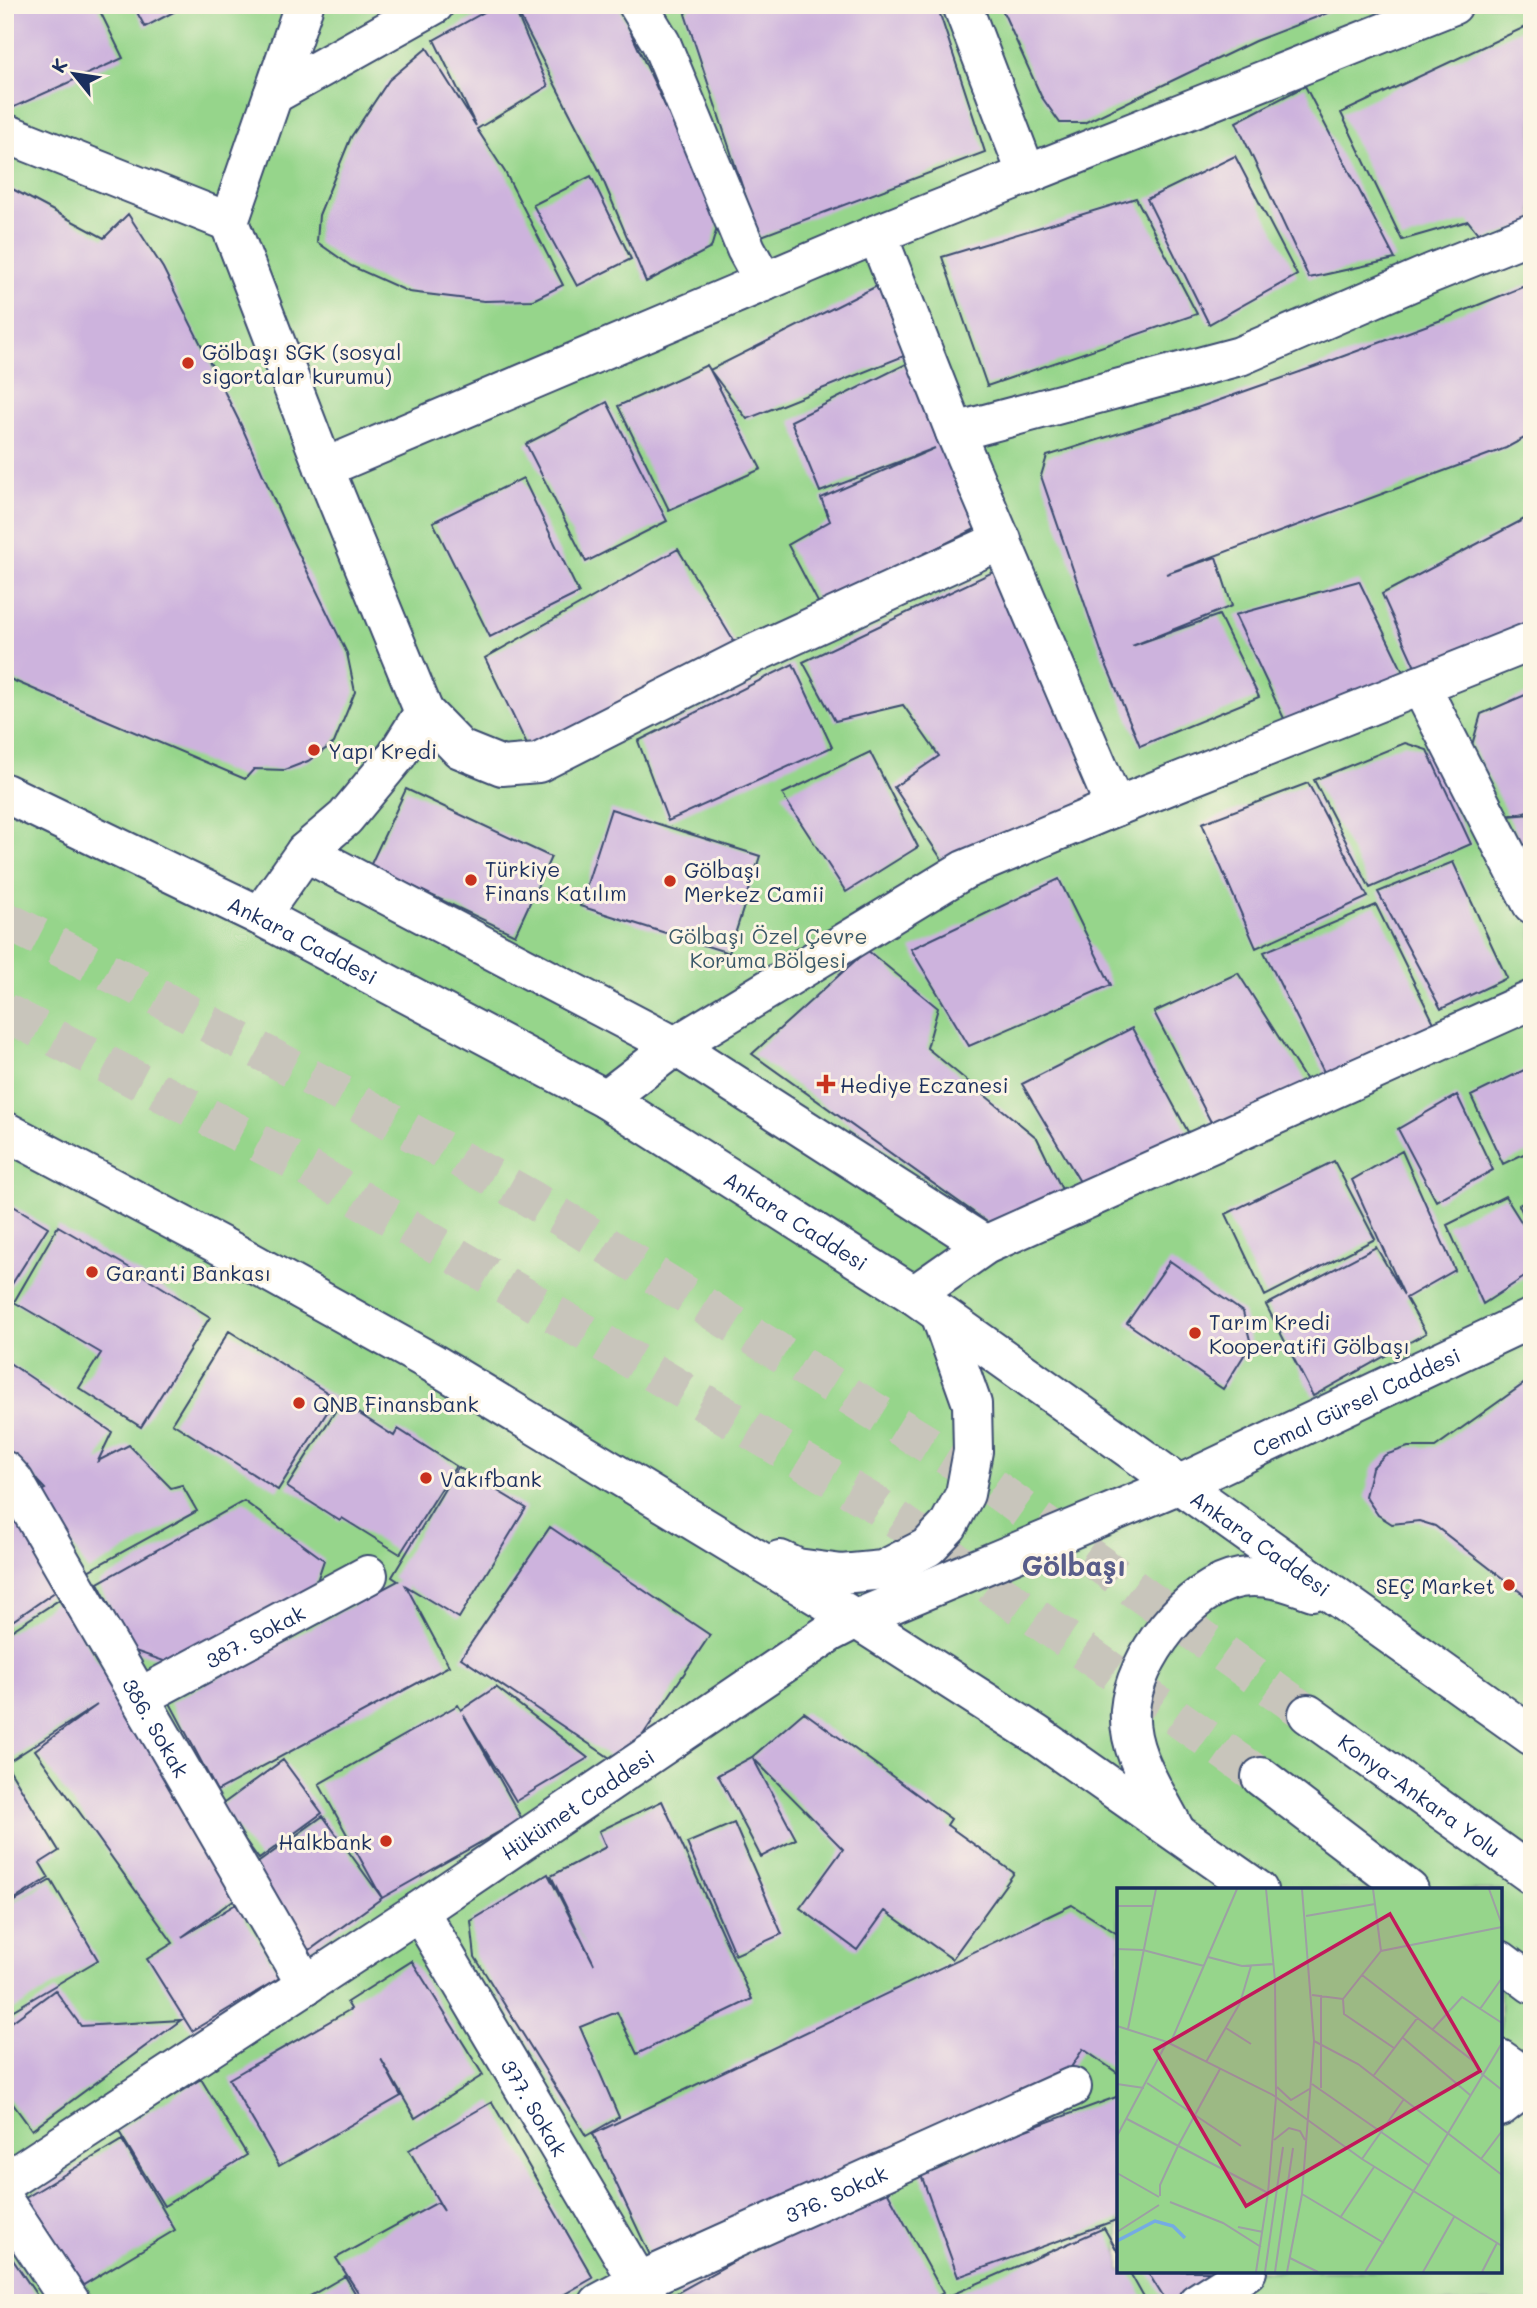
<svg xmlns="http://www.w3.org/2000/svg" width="1537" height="2308" viewBox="0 0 1537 2308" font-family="Mali,sans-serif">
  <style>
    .green { fill: #96d58b; stroke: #588274; stroke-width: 2; fill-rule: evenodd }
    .building { fill: #cdb3dd }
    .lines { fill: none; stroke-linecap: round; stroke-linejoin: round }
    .highway-tunnel { stroke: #c8c5bb; stroke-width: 38; stroke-dasharray: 38 19; stroke-linecap: butt }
    .minor-casing { stroke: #3b4b6f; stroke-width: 42 }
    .highway-casing { stroke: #3b4b6f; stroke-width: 42 }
    .minor { stroke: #fff; stroke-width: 38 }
    .highway { stroke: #fff; stroke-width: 38 }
    .poi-dot { fill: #c8321e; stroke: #fcf5e5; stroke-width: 2.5 }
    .labels { text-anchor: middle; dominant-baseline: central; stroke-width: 6; stroke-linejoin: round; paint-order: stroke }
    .poi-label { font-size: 21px; fill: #1b2f5e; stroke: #fcf5e5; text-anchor: start }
    .park-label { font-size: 21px; fill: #3a5869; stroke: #fcf5e5 }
    .street-label { font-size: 21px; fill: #1b2f5e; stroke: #fcf5e5 }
    .district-label { font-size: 28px; font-weight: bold; fill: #595d8a; stroke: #fcf5e5 }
    .inset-river { fill: none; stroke: #75abe3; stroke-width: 3.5 }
    .inset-road { fill: none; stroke: #9da0a4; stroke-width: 2 }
    .view { fill: #c2185b; fill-opacity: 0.15; stroke: #c2185b; stroke-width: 3.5 }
    .inset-edge { fill: none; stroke: #1b2f5e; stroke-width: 3.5 }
  </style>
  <rect width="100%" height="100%" fill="#fcf5e5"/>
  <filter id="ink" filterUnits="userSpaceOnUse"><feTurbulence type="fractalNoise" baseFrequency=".0143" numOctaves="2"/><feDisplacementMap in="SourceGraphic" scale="14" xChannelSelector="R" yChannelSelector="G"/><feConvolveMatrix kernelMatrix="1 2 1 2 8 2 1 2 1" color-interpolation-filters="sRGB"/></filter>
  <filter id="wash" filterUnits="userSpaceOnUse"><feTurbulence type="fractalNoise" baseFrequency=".00686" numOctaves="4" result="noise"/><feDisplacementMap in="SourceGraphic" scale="28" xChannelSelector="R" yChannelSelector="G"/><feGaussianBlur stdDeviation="1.57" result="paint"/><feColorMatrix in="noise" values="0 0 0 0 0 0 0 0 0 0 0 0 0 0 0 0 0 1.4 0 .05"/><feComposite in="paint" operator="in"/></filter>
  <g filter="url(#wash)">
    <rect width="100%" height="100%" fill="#f3ebd2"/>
    <path class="green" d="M5 5H1532V2303H5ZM1119 1890H1500V2271H1119Z"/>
    <g id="blocks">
      <path class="building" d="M5 5H97L123 58 12 108 5 105Z
        M133 5H187L145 27Z
        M497 5H513L548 86 477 129 505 172 563 285 533 300 484 301 409 292 351 266 317 242 319 215 351 137 389 80 427 48 476 126 434 40Z
        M514 5H618L719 221 711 248 646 282 598 168Z
        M691 5H937L985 152 759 237 685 14Z
        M1000 5H1348L1255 41 1084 123H1060L1041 96Z
        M1527 26 1532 35V223L1484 241 1468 221 1402 240 1341 113Z
        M1305 86 1395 259 1309 278 1236 122Z
        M1235 156 1297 275 1209 324 1147 199Z
        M591 176 631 259 577 286 533 205Z
        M5 185 104 238 128 214 163 268 241 425 290 536 347 653 355 692 334 743 308 761 285 770 254 769 245 779 5 677Z
        M1136 198 1197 314 987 386 942 257Z
        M887 281 914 352 747 419 710 370 761 469 669 510 618 406 707 365 710 370Z
        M1532 283V434L1506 448 1166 574 1216 557 1232 606 1132 646 1219 615 1259 697 1140 746 1103 657 1041 476 1047 456 1180 414 1314 367 1444 319Z
        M912 361 981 526 820 606 788 545 830 521 821 498 935 448 820 492 791 421Z
        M607 402 667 521 586 562 526 444Z
        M523 478 579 593 490 637 433 522Z
        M1532 515V630L1419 676 1382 594Z
        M678 549 739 650 530 751 485 658Z
        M997 570 1103 805 950 872 894 787 939 756 903 705 835 721 803 662Z
        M1359 581 1407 680 1288 727 1235 615Z
        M793 664 832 747 668 821 638 741Z
        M1532 692V810L1508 816 1472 745 1481 714Z
        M1405 743 1427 750 1471 844 1370 888 1314 780Z
        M870 752 918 847 846 892 782 794Z
        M1308 783 1368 897 1256 948 1202 823Z
        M406 789 551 857 515 935 370 866Z
        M611 809 760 856 729 953 580 906Z
        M1532 814V865L1508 816Z
        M1453 862 1507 978 1441 1009 1378 892Z
        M1059 879 1111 985 969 1046 911 949Z
        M1376 905 1439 1033 1329 1082 1264 952Z
        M867 950 938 1008 927 1048 1037 1138 1068 1202 997 1229 752 1054Z
        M1238 973 1309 1085 1213 1126 1154 1012Z
        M1132 1028 1193 1141 1086 1192 1022 1084Z
        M1532 1066V1150L1503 1164 1471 1096Z
        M1457 1095 1493 1170 1436 1201 1398 1129Z
        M1402 1151 1455 1270 1406 1298 1426 1333 1313 1396 1266 1305 1376 1247 1404 1295 1352 1180Z
        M1334 1161 1375 1239 1265 1296 1226 1214Z
        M1505 1196 1532 1239V1272L1483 1304 1447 1225Z
        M1532 1198V1233L1519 1205Z
        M5 1201 48 1227 5 1295Z
        M58 1226 147 1278 210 1317 141 1427 79 1388 101 1353 14 1302Z
        M1170 1261 1243 1312 1251 1344 1223 1389 1127 1323Z
        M229 1331 336 1398 278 1490 172 1423Z
        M5 1360 112 1432 98 1461 129 1445 171 1488 182 1485 197 1511 88 1571 39 1492 45 1489 5 1447Z
        M1532 1378V1601L1435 1526 1419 1521 1392 1524 1378 1515 1365 1496 1372 1468 1385 1455 1408 1447H1435Z
        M341 1402 394 1436 398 1429 456 1466 400 1554 342 1518 340 1521 287 1487Z
        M458 1467 526 1508 459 1618 406 1586 449 1666 217 1791 170 1703 398 1581 392 1577Z
        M5 1495 65 1585 5 1626Z
        M244 1501 324 1560 314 1590 178 1666 132 1650 98 1583Z
        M550 1527 710 1635 622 1766 461 1658Z
        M59 1600 117 1691 186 1786 172 1795 243 1893 182 1937 236 1904 281 1977 192 2031 147 1959 173 1943 35 1750 97 1705 5 1764V1635Z
        M496 1687 588 1758 516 1801 463 1714 522 1819 382 1898 319 1784 458 1705 461 1710Z
        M804 1712 951 1819 947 1825 1014 1873 952 1959 885 1911 857 1950 800 1908 843 1849 753 1758 796 1839 761 1857 718 1775 752 1757Z
        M283 1760 322 1813 259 1859 220 1806Z
        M8 1767 59 1851 40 1863 49 1878 5 1905V1769Z
        M662 1801 752 1999 637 2054 617 2012 580 2027 619 2117 586 2136 475 1957 471 1921 548 1874 594 1964 551 1876 606 1847 599 1831Z
        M323 1816 382 1898 307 1952 248 1870Z
        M734 1823 782 1934 735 1955 687 1843Z
        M51 1880 98 1960 5 2015V1907Z
        M1072 1905 1119 1935V2074L1083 2049 1066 2075 655 2266 593 2134Z
        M412 1961 483 2075 415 2118 381 2059 401 2096 279 2166 229 2079 351 2009 347 2002Z
        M55 1990 81 2026 181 2020 32 2130 5 2093V2027Z
        M201 2079 247 2155 164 2206 118 2130Z
        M1119 2096V2219L958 2277 919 2169Z
        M492 2102 593 2278 549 2303H365L336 2258 438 2202 444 2211 409 2150Z
        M122 2140 175 2230 75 2290 22 2200Z
        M881 2180 943 2293 925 2303H682L677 2293Z
        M1104 2228 1119 2254V2271H1129L1147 2303H933Z
        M5 2248 42 2303H5Z
        M1147 2271H1225L1174 2303H1167Z
        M345 2276 361 2303H298Z"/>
    </g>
  </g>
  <g filter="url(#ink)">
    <use href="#blocks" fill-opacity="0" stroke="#3b4b6f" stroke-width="2"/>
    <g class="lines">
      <path class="highway-tunnel" d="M5 920 150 993 353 1100 528 1197 966 1468 1308 1714
        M5 1012 309 1169 875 1504 1261 1777"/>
      <defs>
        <g id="minor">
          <path d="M638 5 661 43 746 249 764 282"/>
          <path d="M962 5 1027 175"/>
          <path d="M273 95 434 5"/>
          <path d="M5 133 229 222"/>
          <path d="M877 234 955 432 1115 807"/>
          <path d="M955 432 1240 356 1432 273 1532 233"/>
          <path d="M324 468 877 234 1453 5"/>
          <path d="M1420 685 1532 904"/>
          <path d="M424 712 460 749 502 766 538 763 753 654 1002 540"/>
          <path id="s1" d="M5 793 260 916 606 1099 914 1295 1532 1736"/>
          <path d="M305 852 675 1046 985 1245"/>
          <path d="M260 916 305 852 345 818 397 755 424 712 324 468 229 222 304 5"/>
          <path d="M606 1099 675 1046 964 870 1115 807 1532 641"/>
          <path d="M5 1131 242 1257 431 1362 856 1619 1037 1735 1258 1890"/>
          <path d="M914 1295 985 1245 1532 1000"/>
          <path id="s2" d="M5 1471 14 1481 306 1985"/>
          <path d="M780 1560 797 1568 842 1574 883 1570 928 1547 948 1526 965 1494 973 1451 972 1404 940 1314"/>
          <path id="s3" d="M140 1697 368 1575"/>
          <path d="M1174 1828C1156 1792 1127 1753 1130 1710 1134 1659 1188 1587 1240 1578 1266 1574 1289 1582 1313 1591"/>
          <path id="s4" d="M419 1911 651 2303"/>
          <path d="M1500 2059 1532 2081"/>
          <path d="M1500 2107 1532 2082"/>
          <path id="s5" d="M5 2182 419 1911 829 1633 856 1619 1180 1484 1532 1318"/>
          <path d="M5 2203 71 2303"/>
          <path id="s6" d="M599 2303 638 2282 1072 2087"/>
          <path d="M1197 2303 1247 2271"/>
        </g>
        <g id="highway">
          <path id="s7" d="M1308 1714 1532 1875"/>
          <path d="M1261 1777 1409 1890"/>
          <path d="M1500 1960 1532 1984"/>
        </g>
      </defs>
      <use href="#minor" class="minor-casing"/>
      <use href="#highway" class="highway-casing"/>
      <use href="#minor" class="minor"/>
      <use href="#highway" class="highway"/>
    </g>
  </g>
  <g class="poi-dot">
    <circle cx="188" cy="363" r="7"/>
    <circle cx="314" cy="750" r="7"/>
    <circle cx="471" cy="880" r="7"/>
    <circle cx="670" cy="881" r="7"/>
    <path d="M822.5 1073.5h7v7h7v7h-7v7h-7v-7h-7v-7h7z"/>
    <circle cx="92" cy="1272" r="7"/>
    <circle cx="1195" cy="1333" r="7"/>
    <circle cx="299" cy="1403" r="7"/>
    <circle cx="426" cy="1478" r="7"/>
    <circle cx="1509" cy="1585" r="7"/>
    <circle cx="386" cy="1841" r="7"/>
  </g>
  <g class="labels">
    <g class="poi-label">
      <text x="202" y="351">Gölbaşı SGK (sosyal<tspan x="202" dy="24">sigortalar kurumu)</tspan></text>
      <text x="328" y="750">Yapı Kredi</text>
      <text x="485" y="868">Türkiye<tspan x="485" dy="24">Finans Katılım</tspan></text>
      <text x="684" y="869">Gölbaşı<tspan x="684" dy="24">Merkez Camii</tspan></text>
      <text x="840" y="1084">Hediye Eczanesi</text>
      <text x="106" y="1272">Garanti Bankası</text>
      <text x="1209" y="1321">Tarım Kredi<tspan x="1209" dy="24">Kooperatifi Gölbaşı</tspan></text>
      <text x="313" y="1403">QNB Finansbank</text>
      <text x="440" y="1478">Vakıfbank</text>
      <text x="1495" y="1585" text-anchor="end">SEÇ Market</text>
      <text x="372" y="1841" text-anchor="end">Halkbank</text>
    </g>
    <g class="park-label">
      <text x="768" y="935">Gölbaşı Özel Çevre<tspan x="768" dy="24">Koruma Bölgesi</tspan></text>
    </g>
    <g class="street-label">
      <text stroke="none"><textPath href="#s1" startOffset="332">Ankara Caddesi</textPath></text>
      <text stroke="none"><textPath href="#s1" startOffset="900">Ankara Caddesi</textPath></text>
      <text stroke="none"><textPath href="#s5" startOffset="1566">Cemal Gürsel Caddesi</textPath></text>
      <text stroke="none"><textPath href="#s1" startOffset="1466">Ankara Caddesi</textPath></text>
      <text stroke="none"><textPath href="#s3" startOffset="130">387. Sokak</textPath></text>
      <text stroke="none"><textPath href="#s2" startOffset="298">386. Sokak</textPath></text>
      <text stroke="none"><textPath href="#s7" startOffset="138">Konya-Ankara Yolu</textPath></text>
      <text stroke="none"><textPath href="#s5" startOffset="686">Hükümet Caddesi</textPath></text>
      <text stroke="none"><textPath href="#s4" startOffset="228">377. Sokak</textPath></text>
      <text stroke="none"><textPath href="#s6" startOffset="261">376. Sokak</textPath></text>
    </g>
    <g class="district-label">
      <text x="1074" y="1565">Gölbaşı</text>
    </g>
  </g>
  <g transform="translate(1117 1888)">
    <rect width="385" height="385" fill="#f3ebd2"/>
    <path d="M0 1H385V384H0Z" fill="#96d58b"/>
    <path class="inset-river" d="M0 353 38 333 56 338 68 350"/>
    <path class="inset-road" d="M256 1 264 63M372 1 385 37M0 18H35M189 28 258 16M0 61 26 62 87 78M91 69 125 78 157 76M245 87 360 176 365 186 385 202M195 107 226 111 264 63 385 39M204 107V200M226 111 227 126 277 160M363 121 385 90M0 138 50 154 156 207 245 271 385 358M109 140 134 156M11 141 39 1M316 141 345 109 385 135M285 149 353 207M197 153 241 176 385 287M53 156 120 1M89 174 123 115 134 78M257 187 301 129M30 195 124 258M0 196 27 200M195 196 313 278M160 199 174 212 194 200M10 231 151 305M0 248 50 154M157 252 172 240 183 243 188 252M245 271 287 211M364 271 385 243M0 285 42 309M185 306 267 355M43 308V297L61 258 103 181M53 314 106 335 144 359M223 330 257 279M121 339 146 344M0 344 42 317M173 370 201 384M139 384 151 305 159 209 158 92 149 1M148 384 166 259M158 384 176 260M170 384 185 306 197 153 185 1M248 384 385 155M306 384 337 329M365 384 380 355"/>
    <path class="view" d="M273 26 363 183 129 318 38 162Z"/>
    <rect width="385" height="385" class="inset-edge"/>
  </g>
  <rect width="1537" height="2308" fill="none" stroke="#fcf5e5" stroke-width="28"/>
  <g transform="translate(74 74) rotate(300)" stroke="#fcf5e5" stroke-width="5" paint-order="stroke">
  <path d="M0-5L12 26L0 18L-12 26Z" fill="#1b2f5e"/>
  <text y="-10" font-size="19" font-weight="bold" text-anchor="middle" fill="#1b2f5e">K</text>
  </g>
</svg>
